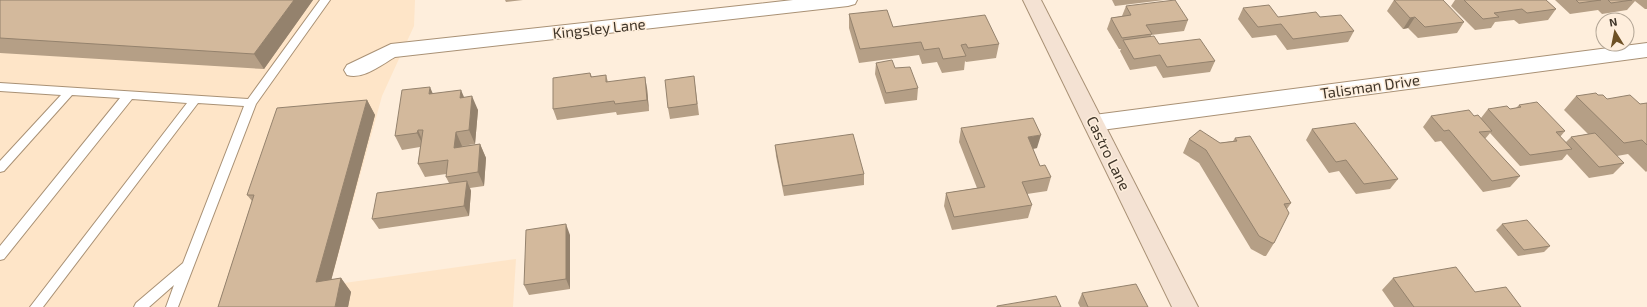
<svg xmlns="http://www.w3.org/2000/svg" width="1647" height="307" viewBox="0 0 1647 307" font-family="'Exo 2',sans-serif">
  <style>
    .built { fill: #fee5c8 }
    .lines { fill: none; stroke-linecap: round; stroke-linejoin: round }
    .lane-casing { stroke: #a99175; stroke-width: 2 }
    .street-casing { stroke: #a99175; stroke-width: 2 }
    .secondary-casing { stroke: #a99175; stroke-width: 2 }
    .lane { fill: #fff; fill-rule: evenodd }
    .street { fill: #fff; fill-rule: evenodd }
    .secondary { fill: #f4e2d3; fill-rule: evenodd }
    .wall { fill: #b59f86 }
    .shaded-wall { fill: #94826d }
    .building { fill: #d3b99c; stroke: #94826d }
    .labels { text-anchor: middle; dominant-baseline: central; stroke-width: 3; stroke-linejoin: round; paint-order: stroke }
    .street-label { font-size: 15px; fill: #3e3428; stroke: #feeedc }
  </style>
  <rect width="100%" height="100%" fill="#feeedc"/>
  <path class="built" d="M0 0H415L414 26 382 96 330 285 516 259 513 307H0Z"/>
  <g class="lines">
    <defs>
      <path id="lane" d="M320 0H330L256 104 178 307H166L174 285 149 307H134L136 303 183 263 244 106 198 103 43 307H30L187 103 132 99 4 259 0 260V246L120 98 72 95 4 171 0 172V161L61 95 0 91V83L248 99Z"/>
      <path id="street" d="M793 0H857L855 4 848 6 395 57C381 65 363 80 347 75L344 70 347 65 391 44Z
        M1647 43V57L1094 131 1086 129 1083 123 1086 117 1094 115Z"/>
      <path id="secondary" d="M1023 0H1041L1198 307H1172Z"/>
    </defs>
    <use href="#lane" class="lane-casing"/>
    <use href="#street" class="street-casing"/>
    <use href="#secondary" class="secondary-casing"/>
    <use href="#lane" class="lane"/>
    <use href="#street" class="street"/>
    <use href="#secondary" class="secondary"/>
  </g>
  <path class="wall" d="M0 0H313L264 69 0 53Z
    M505 0H523L506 2Z
    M1112 0H1164L1115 6Z
    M1394 0 1464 22 1457 33 1418 38 1408 28 1403 29 1387 11Z
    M1455 0H1546L1556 9 1548 20 1519 24 1514 20 1495 22 1491 28 1475 30 1451 6Z
    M1555 0H1647V9H1645L1635 1 1627 10 1602 14 1598 10 1570 14Z
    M1126 6 1188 20 1184 31 1151 35V37L1159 44 1215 61 1210 72 1163 78 1156 66 1130 70 1120 51 1121 49H1119L1107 29 1111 18 1122 16Z
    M1243 8 1278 17H1320L1354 31 1348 42 1287 50 1276 35 1252 38 1238 19Z
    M849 14 893 27 999 44 996 58 966 62 965 61 964 70 942 73 937 62 922 64 919 55 859 63 849 28Z
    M876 63 895 68 918 88 917 100 885 104 875 74Z
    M590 73 592 77 606 75 608 82 647 88 649 111 617 115 616 112 557 120 553 109Z
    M694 76 699 115 670 119 668 108Z
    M432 93 464 97 478 110 475 144 462 146 480 144 486 158 484 186 470 188 471 191 469 216 379 229 372 219 449 183 446 177V174L425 177 418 164 420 147 402 150 395 136Z
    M1598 95 1607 99 1640 104 1647 103V171L1646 172 1628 154 1617 156 1624 163 1613 174 1589 178 1567 154 1562 160 1520 166 1490 133 1485 139 1520 176 1510 187 1483 192 1441 141 1435 142 1423 127 1431 116H1474L1481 118 1488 109H1510L1516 108 1519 105 1565 131 1560 137 1566 142 1571 137 1588 134 1564 110 1576 96Z
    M367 100 375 115 331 280 341 278 351 292 348 307H218L252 201 247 195Z
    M961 128 1037 148 1033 149 1040 166 1051 177 1047 191 1027 194 1032 205 1028 218 952 230 944 206 946 193 977 188 959 142Z
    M1312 129 1398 179 1390 189 1356 194 1339 171 1329 173 1306 140Z
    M1235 138 1291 203 1287 209 1274 243 1266 256H1264L1251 249 1199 163 1183 153 1189 139 1220 143 1233 141Z
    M775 145 864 174V185L784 196 776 156Z
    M1502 224 1550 246 1544 252 1518 256 1496 230Z
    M570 235V289L529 295 524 285Z
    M1393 278 1475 292 1521 307H1394L1382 290Z
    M1082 293 1148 307H1080L1078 303Z"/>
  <path class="shaded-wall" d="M294 0H313L264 69 254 54Z
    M1415 17 1408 28 1403 29 1410 18Z
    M645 77 647 88 649 111 647 100Z
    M430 87 436 101 429 94Z
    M461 90 467 104 460 98Z
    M472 96 478 110 475 144 469 130Z
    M367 100 375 115 327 296 316 282Z
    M418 130 424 144V147L417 133Z
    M456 132 462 146 461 161 454 148Z
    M1041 135 1037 148 1024 150 1028 137Z
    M480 144 486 158 484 186 478 172Z
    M467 181 471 191 469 216 464 206Z
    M566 224 570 235V289L566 279Z
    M341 278 351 292 348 307H335Z"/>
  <path class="building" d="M0 0H294L254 54 0 38Z
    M1175 0 1188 20 1146 25 1152 34 1122 38 1111 18 1131 15 1126 6Z
    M1394 0H1443L1464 22 1425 27 1415 17 1410 18Z
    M1464 0H1546L1556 9 1527 13 1522 9 1494 13 1499 17 1483 19Z
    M1576 0H1601L1579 3Z
    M1608 0H1632L1611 3Z
    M1269 5 1278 17 1316 12 1320 17 1341 15 1354 31 1293 39 1281 24 1258 27 1243 8Z
    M887 10 893 27 985 15 999 44 968 48 966 44 961 45 966 56 943 59 939 48 924 50 921 42 860 49 849 14Z
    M1154 36 1159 44 1200 39 1215 61 1167 67 1160 55 1134 59 1123 40Z
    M892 60 895 68 910 67 918 88 886 93 876 63Z
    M590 73 591 77 606 75V82L645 77 647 100 615 104 614 101 553 109V78Z
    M694 76 697 104 668 108 665 80Z
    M430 87 429 94 461 90 460 98 472 96 469 130 456 132 454 148 480 144 478 172 446 177 448 160 418 164 423 130H418L417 133 395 136 402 90Z
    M1596 93 1598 95H1603L1607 99 1630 95 1640 104 1647 103V145L1642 140 1624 143 1576 96Z
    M367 100 316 282 341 278 335 307H218L254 195H247L277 108Z
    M1537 102 1565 131 1556 132 1572 149 1530 155 1488 109 1507 106 1510 109 1521 107 1519 105Z
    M1469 110 1474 116 1478 115 1492 131 1479 132 1520 176 1492 181 1449 130 1444 131 1431 116Z
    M1033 118 1041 135 1028 137 1040 166 1045 165 1051 177 1022 182 1032 205 954 217 946 193 985 187 961 128Z
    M1355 123 1398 179 1364 184 1346 160 1336 162 1312 129Z
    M1200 130 1220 143 1237 141 1235 138 1250 136 1291 203 1284 204 1289 213 1274 243H1272L1259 236 1206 150 1189 139Z
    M1595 133 1624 163 1599 167 1571 137Z
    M853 134 864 174 783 186 775 145Z
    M467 181 464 206 372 219 377 193Z
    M1527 220 1550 246 1524 250 1502 224Z
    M566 224V279L524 285 526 230Z
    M1456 267 1475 292 1506 287 1521 307H1414L1393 278Z
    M1136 284 1148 307H1088L1082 293Z
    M1056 296 1061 307H997V306Z"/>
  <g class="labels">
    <g class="street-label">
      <text transform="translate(599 28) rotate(-6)">Kingsley Lane</text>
      <text transform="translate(1370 86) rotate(-8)">Talisman Drive</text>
      <text transform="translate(1109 153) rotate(64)">Castro Lane</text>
    </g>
  </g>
  <g transform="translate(1615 32) rotate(350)"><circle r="19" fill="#feeedc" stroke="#b1a494"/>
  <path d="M0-3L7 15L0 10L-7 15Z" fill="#6e5125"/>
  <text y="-6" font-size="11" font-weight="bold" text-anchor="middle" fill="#3e3428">N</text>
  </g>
</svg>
